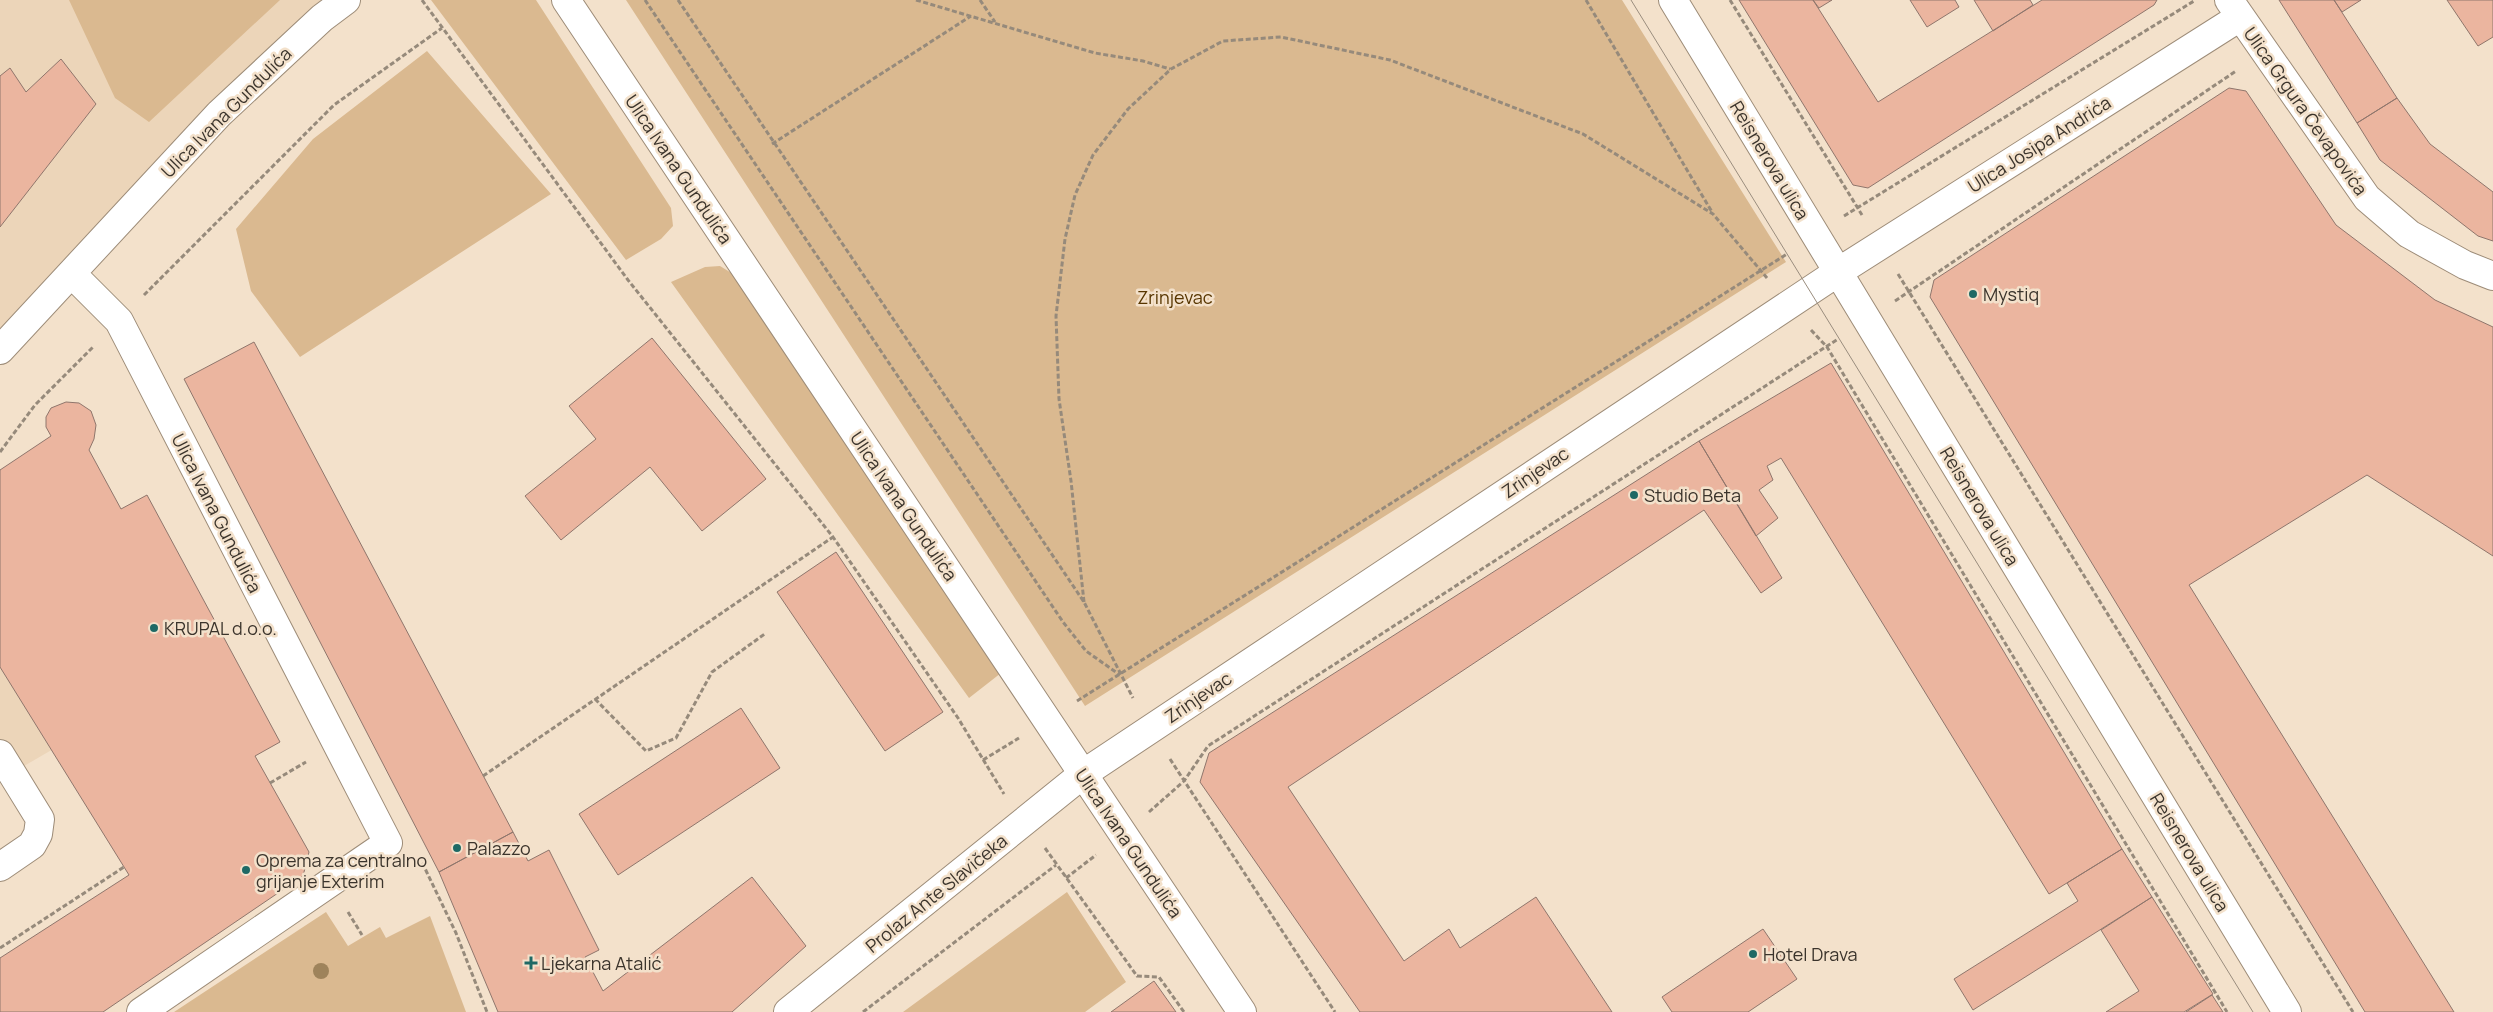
<svg xmlns="http://www.w3.org/2000/svg" width="2493" height="1012" viewBox="0 0 2493 1012" font-family="Manrope,sans-serif">
  <style>
    .built { fill: #ecd5b9 }
    .green { fill: #dab990 }
    .building { fill: #ebb59f; stroke: #8f766c }
    .lines { fill: none; stroke-linecap: round; stroke-linejoin: round }
    .minor-casing { stroke: #9d8c78; stroke-width: 30 }
    .major-casing { stroke: #9d8c78; stroke-width: 30 }
    .path { stroke: #968a7b; stroke-width: 3; stroke-dasharray: 5 2.5; stroke-linecap: butt }
    .minor { stroke: #fff; stroke-width: 28 }
    .major { stroke: #fff; stroke-width: 28 }
    .tram { stroke: #9a8d7e; stroke-width: 1 }
    .tree { fill: #9e835b }
    .poi-dot { fill: #1e6965; stroke: #f3e1cb; stroke-width: 2 }
    .labels { text-anchor: middle; dominant-baseline: central; stroke-width: 5; stroke-linejoin: round; paint-order: stroke }
    .street-label { font-size: 18px; fill: #3b342c; stroke: #f3e1cb }
    .poi-label { font-size: 18px; fill: #3b342c; stroke: #f3e1cb; text-anchor: start }
    .park-label { font-size: 18px; fill: #583600; stroke: #f3e1cb }
  </style>
  <rect width="100%" height="100%" fill="#f3e1cb"/>
  <path class="built" d="M0 0H360L331 21 0 358Z
    M0 661 55 748 0 780Z"/>
  <path class="green" d="M69 0H280L149 122 115 98Z
    M431 0H536L671 208 673 226 661 239 626 260Z
    M626 0H1622L1786 262 1085 706Z
    M427 51 551 194 300 357 251 291 236 229 313 139Z
    M720 266 733 274 1001 673 969 698 671 282 705 267Z
    M1067 892 1126 982 1085 1012H903Z
    M326 912 348 946 380 927 386 938 430 916 466 1012H174Z"/>
  <path class="building" d="M1739 0H1813L1878 102 2042 0H2157L2154 5 1868 188 1853 185Z
    M1813 0H1832L1819 8Z
    M1910 0H1955L1959 7 1927 27Z
    M1974 0H2030L2033 5 1993 31Z
    M2279 0H2334L2397 98 2357 123Z
    M2334 0H2361L2342 12Z
    M2447 0H2493V37L2478 46Z
    M61 59 96 104 0 227V76L10 68 26 92Z
    M2229 88 2246 91 2336 225 2435 300 2493 327V556L2367 475 2189 585 2454 1012H2365L1930 297 1934 280Z
    M2397 98 2430 144 2493 192V241L2478 236 2380 160 2357 123Z
    M652 338 766 479 702 531 650 467 561 540 525 496 596 439 569 406Z
    M254 342 513 832 439 872 184 379Z
    M1831 363 2122 849 2049 894 1781 458 1767 466 1773 480 1759 490 1778 518 1756 536 1699 441Z
    M66 402 79 403 91 411 96 425 94 439 89 450 121 509 147 495 280 742 255 756 309 852 303 876 103 1012H0V958L129 875 0 667V470L51 436 46 427V417L51 408Z
    M1699 441 1782 578 1761 593 1704 510 1288 787 1404 961 1449 929 1460 948 1536 897 1612 1012H1360L1200 782 1209 753Z
    M836 552 943 712 885 751 777 592Z
    M741 708 780 768 618 875 579 814Z
    M513 832 528 861 549 850 599 950 585 957 603 991 752 877 806 946 732 1012H498L439 872Z
    M2122 849 2152 897 1973 1010 1954 979 2078 901 2067 883Z
    M2152 897 2213 994 2184 1012H2106L2139 991 2101 930Z
    M1763 929 1797 979 1748 1012H1672L1662 997Z
    M1154 981 1176 1012H1111Z
    M2212 995 2223 1012H2186Z"/>
  <g class="lines">
    <defs>
      <path id="minor" d="M1673 0 2287 1012
        M2229 0 2367 198 2409 234 2465 265 2493 276
        M72 274 119 321 388 843 141 1012
        M0 350 219 114 322 18 346 0
        M0 754 40 819 38 834 32 845 0 867
        M788 1012 1083 774 1838 272 2240 17"/>
      <path id="major" d="M566 0 1242 1012"/>
    </defs>
    <use href="#minor" class="minor-casing"/>
    <use href="#major" class="major-casing"/>
    <path class="path" d="M422 0 628 280 833 537 958 718 1004 794
      M645 0 1063 622 1086 651 1120 675
      M678 0 1084 602 1133 698
      M916 0 1095 53 1143 61 1170 69
      M980 0 995 22
      M1586 0 1712 212
      M1730 0 1862 215
      M772 144 971 16
      M1844 216 2194 1
      M1898 274 2353 1012
      M144 295 334 105 442 28
      M1895 301 2236 71
      M1811 330 1827 347 2227 1012
      M0 452 35 405 94 346
      M1084 602 1071 481 1059 399 1056 316 1065 239 1075 195 1093 155 1128 109 1171 69 1223 41 1281 37 1390 60 1583 134 1713 214 1767 278
      M595 699 646 751 676 738 712 672 766 633
      M1077 701 1787 254
      M1170 759 1335 1012
      M983 760 1019 738
      M483 776 833 537
      M270 783 306 762
      M1149 812 1184 781 1208 746 1838 339
      M1045 848 1137 976 1159 977 1184 1012
      M419 856 456 933 487 1012
      M1066 878 1096 855
      M348 912 362 935
      M0 948 124 867
      M863 1012 1056 865"/>
    <use href="#minor" class="minor"/>
    <use href="#major" class="major"/>
    <path class="tram" d="M1631 0 2253 1012"/>
  </g>
  <circle class="tree" cx="321" cy="971" r="8"/>
  <g class="poi-dot">
    <circle cx="1973" cy="294" r="5"/>
    <circle cx="1634" cy="495" r="5"/>
    <circle cx="154" cy="628" r="5"/>
    <circle cx="457" cy="848" r="5"/>
    <circle cx="246" cy="870" r="5"/>
    <circle cx="1753" cy="954" r="5"/>
    <path d="M528.5 955.5h5v5h5v5h-5v5h-5v-5h-5v-5h5z"/>
  </g>
  <g class="labels">
    <g class="street-label">
      <text transform="translate(2306 111) rotate(55)">Ulica Grgura Čevapovića</text>
      <text transform="translate(226 112) rotate(-45)">Ulica Ivana Gundulića</text>
      <text transform="translate(2039 144) rotate(-32)">Ulica Josipa Andrića</text>
      <text transform="translate(1770 160) rotate(59)">Reisnerova ulica</text>
      <text transform="translate(679 169) rotate(56)">Ulica Ivana Gundulića</text>
      <text transform="translate(1535 472) rotate(-34)">Zrinjevac</text>
      <text transform="translate(904 506) rotate(56)">Ulica Ivana Gundulića</text>
      <text transform="translate(1980 506) rotate(59)">Reisnerova ulica</text>
      <text transform="translate(217 513) rotate(63)">Ulica Ivana Gundulića</text>
      <text transform="translate(1198 697) rotate(-34)">Zrinjevac</text>
      <text transform="translate(1129 843) rotate(56)">Ulica Ivana Gundulića</text>
      <text transform="translate(2190 852) rotate(59)">Reisnerova ulica</text>
      <text transform="translate(936 893) rotate(-39)">Prolaz Ante Slavičeka</text>
    </g>
    <g class="poi-label">
      <text x="1983" y="294">Mystiq</text>
      <text x="1644" y="495">Studio Beta</text>
      <text x="164" y="628">KRUPAL d.o.o.</text>
      <text x="467" y="848">Palazzo</text>
      <text x="256" y="860">Oprema za centralno<tspan x="256" dy="21">grijanje Exterim</tspan></text>
      <text x="1763" y="954">Hotel Drava</text>
      <text x="541" y="963">Ljekarna Atalić</text>
    </g>
    <g class="park-label">
      <text x="1175" y="297">Zrinjevac</text>
    </g>
  </g>
</svg>
